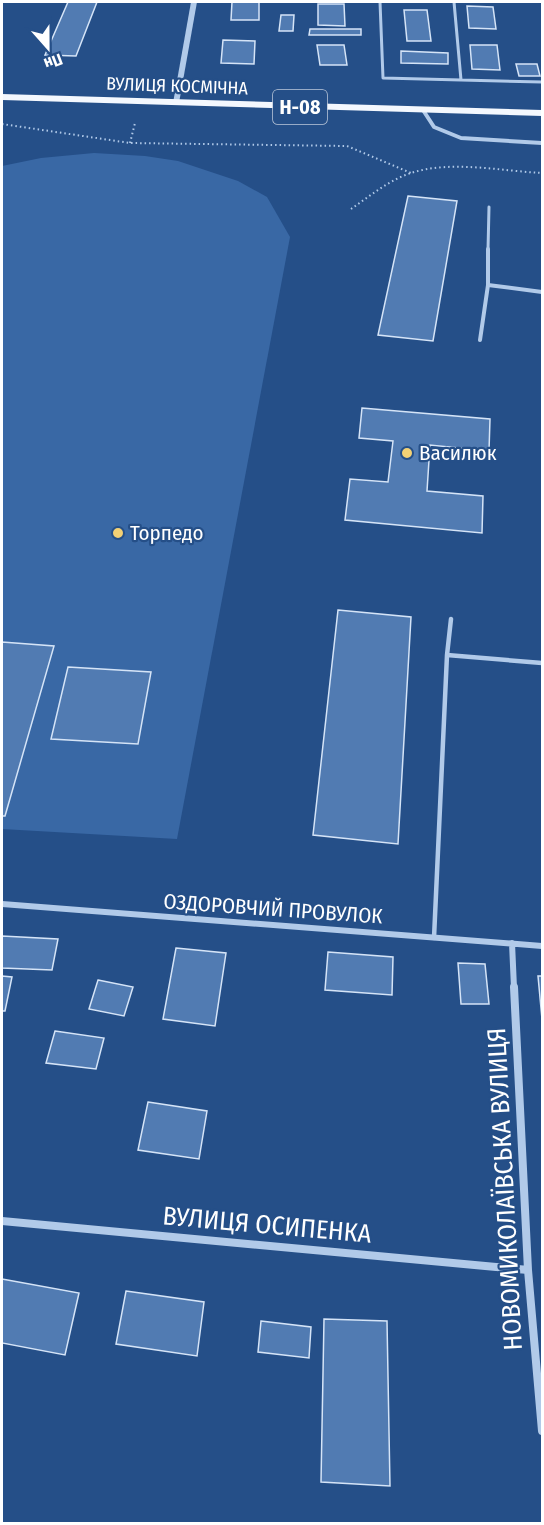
<svg xmlns="http://www.w3.org/2000/svg" width="544" height="1525" viewBox="0 0 544 1525" font-family="'Fira Sans Condensed',sans-serif">
  <style>
    .green { fill: #3968a5 }
    .building { fill: #517bb2; stroke: #d5e4f7; stroke-width: 1.5 }
    .lines { fill: none; stroke-linecap: round; stroke-linejoin: round }
    .path { stroke: #b1cae9; stroke-width: 2; stroke-dasharray: 1.5 3; stroke-linecap: butt }
    .service-far2 { stroke: #b1cae9; stroke-width: 3 }
    .service-far1 { stroke: #b1cae9; stroke-width: 4 }
    .service { stroke: #b1cae9; stroke-width: 4.5 }
    .minor-far2 { stroke: #b1cae9; stroke-width: 4 }
    .minor-far1 { stroke: #b1cae9; stroke-width: 6 }
    .minor { stroke: #b1cae9; stroke-width: 8 }
    .tertiary { fill: #b1cae9; fill-rule: evenodd }
    .primary { fill: #f4f8fe; fill-rule: evenodd }
    .poi-dot { fill: #f3d175; stroke: #254f88; stroke-width: 2 }
    .labels { text-anchor: middle; dominant-baseline: central; stroke-width: 4.5; stroke-linejoin: round; paint-order: stroke }
    .far-street-label { font-size: 18px; fill: #fff; stroke: #254f88 }
    .shield { fill: #254f88; stroke: #becadb; stroke-width: 1.5 }
    .shield-label { font-size: 20px; font-weight: bold; fill: #fff }
    .poi-label { font-size: 21px; fill: #fff; stroke: #254f88; text-anchor: start }
    .street-label { font-size: 21px; fill: #fff; stroke: #254f88 }
    .near-street-label { font-size: 26px; fill: #fff; stroke: #254f88 }
  </style>
  <rect width="100%" height="100%" fill="#254f88"/>
  <path class="green" d="M94 153 145 156 178 161 238 181 267 197 290 237 177 839 2 829V166L41 158Z"/>
  <path class="building" d="M68 2H97L76 56 45 55Z
    M232 2H259V20H231Z
    M318 4H344L345 26 318 25Z
    M467 6 493 7 496 29 469 28Z
    M404 10H427L431 41H407Z
    M281 15H294L293 31H279Z
    M310 29H361V35H309Z
    M223 40 255 41 254 64 221 63Z
    M317 45H344L347 65H320Z
    M470 45H497L500 70 472 69Z
    M401 51 448 53V64L401 63Z
    M516 64H537L540 76H519Z
    M408 196 457 201 433 341 378 335Z
    M362 408 490 419 489 451 430 445 427 491 483 496 482 533 345 520 350 479 388 482 393 441 359 438Z
    M338 610 411 617 398 844 313 835Z
    M2 642 54 646 5 816H2Z
    M68 667 151 672 138 744 51 739Z
    M2 936 58 939 52 970 2 968Z
    M176 948 226 953 215 1026 163 1019Z
    M328 952 393 957 392 995 325 990Z
    M458 963 485 964 489 1004H461Z
    M2 976 12 977 5 1011H2Z
    M538 976H542V1019Z
    M98 980 133 987 124 1016 89 1009Z
    M55 1031 104 1038 96 1069 46 1063Z
    M148 1102 207 1111 199 1159 138 1150Z
    M2 1279 79 1293 65 1355 2 1343Z
    M126 1291 204 1302 197 1356 116 1344Z
    M324 1319 387 1321 390 1486 321 1482Z
    M261 1321 311 1327 309 1358 258 1352Z"/>
  <g class="lines">
    <path class="path" d="M2 124 130 143 347 146 411 173
      M130 143 135 123
      M351 209C370 196 389 180 411 173 451 160 501 171 542 173"/>
    <path class="service-far2" d="M380 2 383 78 542 82
      M454 2 461 80
      M488 250 489 207"/>
    <path class="service-far1" d="M488 285 542 292
      M480 340 488 285V249"/>
    <path class="service" d="M447 655 542 663
      M434 938 447 655 451 619"/>
    <path class="minor-far2" d="M423 110 434 127 461 138 542 143"/>
    <path class="minor-far1" d="M2 904 542 946
      M512 943 514 988"/>
    <path class="minor" d="M514 987 528 1270 542 1431
      M2 1221 528 1270"/>
    <path class="tertiary" d="M191 2H197L179 103 176 105 173 103Z"/>
    <path class="primary" d="M2 94 542 110V116L2 100Z"/>
  </g>
  <g class="poi-dot">
    <circle cx="407" cy="453" r="6"/>
    <circle cx="118" cy="533" r="6"/>
  </g>
  <g class="labels">
    <g class="far-street-label">
      <text transform="translate(177 86) rotate(2)">ВУЛИЦЯ КОСМІЧНА</text>
    </g>
    <rect class="shield" x="273" y="90" width="54" height="34" rx="4.5"/>
    <g class="shield-label">
      <text x="300" y="107">Н-08</text>
    </g>
    <g class="poi-label">
      <text x="419" y="453">Василюк</text>
      <text x="130" y="533">Торпедо</text>
    </g>
    <g class="street-label">
      <text transform="translate(273 909) rotate(4)">ОЗДОРОВЧИЙ ПРОВУЛОК</text>
    </g>
    <g class="near-street-label">
      <text transform="translate(505 1189) rotate(-93)">НОВОМИКОЛАЇВСЬКА ВУЛИЦЯ</text>
      <text transform="translate(267 1225) rotate(5)">ВУЛИЦЯ ОСИПЕНКА</text>
    </g>
  </g>
  <rect width="544" height="1525" fill="none" stroke="#ffffff" stroke-width="6"/>
  <g transform="translate(48 48) rotate(159)" stroke="#254f88" stroke-width="4.5" paint-order="stroke">
  <path d="M0-4.5L10 22L0 15L-10 22Z" fill="#ffffff"/>
  <text y="-9" font-size="16" font-weight="bold" text-anchor="middle" fill="#ffffff">Пн</text>
  </g>
</svg>
